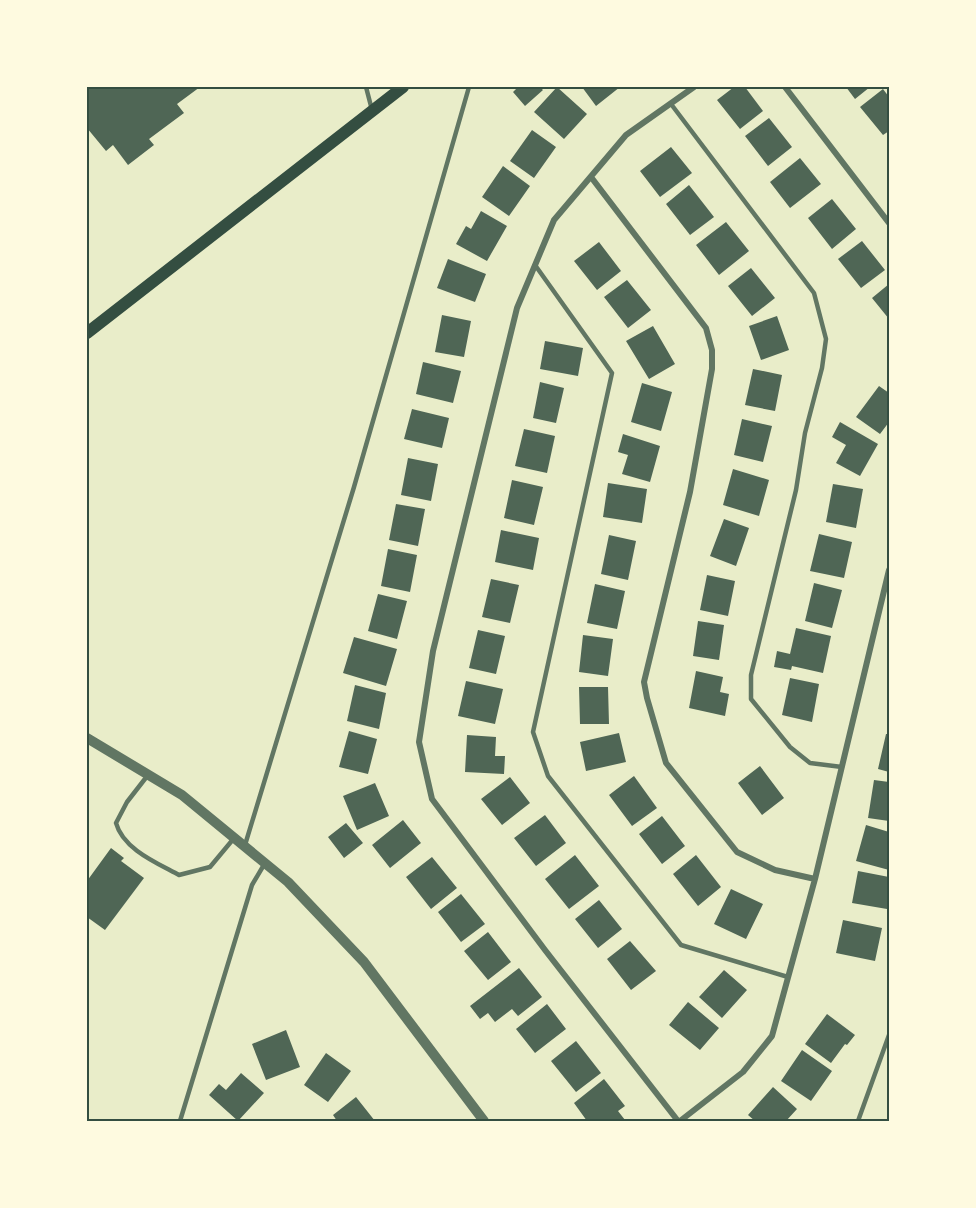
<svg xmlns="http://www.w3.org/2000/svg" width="976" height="1208" viewBox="0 0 976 1208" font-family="'Roboto Condensed',sans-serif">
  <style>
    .building { fill: #4f6655 }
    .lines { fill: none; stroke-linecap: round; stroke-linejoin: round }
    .service { stroke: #617663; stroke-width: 4.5 }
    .minor { stroke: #617663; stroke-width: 6 }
    .tertiary { stroke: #617663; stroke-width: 10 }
    .secondary { stroke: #344e41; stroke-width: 12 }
    .neatline { fill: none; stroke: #344e41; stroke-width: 2 }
  </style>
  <rect width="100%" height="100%" fill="#e9edc9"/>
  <path class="building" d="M87 87H200L177 104 184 113 149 139 154 145 128 165 113 145 106 151 87 128Z
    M518 87H540L543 90 525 106 513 92Z
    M557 87 587 114 564 139 534 112Z
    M582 87H620L596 106Z
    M734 87H745L763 111 740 129 717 100Z
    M846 87H870L855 99Z
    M883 89 889 97V131L883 135 860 107Z
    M769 118 792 147 768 166 745 136Z
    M532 130 556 147 534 178 510 161Z
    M671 147 692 173 660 197 640 171Z
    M800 158 821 184 790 208 770 182Z
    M503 166 530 186 509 216 482 197Z
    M689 185 714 217 690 235 666 204Z
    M832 199 856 229 832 249 808 218Z
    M481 211 507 226 487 261 456 244 466 226 471 229Z
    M726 222 749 251 719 275 696 245Z
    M862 241 885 270 861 288 838 259Z
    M599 242 621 271 597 290 574 261Z
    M448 259 486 274 475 302 437 288Z
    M751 268 775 298 752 316 728 286Z
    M627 280 651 310 628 328 604 297Z
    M889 284V319L872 298Z
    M442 315 471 321 464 357 435 352Z
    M777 316 789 350 761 360 749 326Z
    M653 326 675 364 649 379 626 341Z
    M545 341 583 348 578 376 540 369Z
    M423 362 461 371 453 403 416 394Z
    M753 369 782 375 775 411 745 405Z
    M540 382 564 388 556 423 533 418Z
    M642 383 672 392 661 431 631 422Z
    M879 386 889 393V422L880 434 856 417Z
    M412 409 449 418 442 448 404 439Z
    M742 419 772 426 763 462 734 455Z
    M840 422 878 444 860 476 836 463 846 445 832 437Z
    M524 429 555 436 547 473 515 466Z
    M623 434 660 446 650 482 622 474 628 455 618 452Z
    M408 458 438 464 431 501 401 495Z
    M733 469 769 480 759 516 723 505Z
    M512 480 543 487 534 525 504 518Z
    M608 483 647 489 642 523 603 517Z
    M833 484 863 489 856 528 826 522Z
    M396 504 425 509 418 546 389 540Z
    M724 519 749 528 736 566 710 556Z
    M501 530 539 538 533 570 495 562Z
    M819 534 852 542 844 578 810 571Z
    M609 535 636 541 628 580 601 574Z
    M388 549 417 555 410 592 381 586Z
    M707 575 735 581 728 616 700 610Z
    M491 579 519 585 510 623 482 617Z
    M814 583 842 590 832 628 805 621Z
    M595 584 625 591 617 629 587 623Z
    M378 594 407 601 397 639 368 631Z
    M698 621 724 625 719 660 693 656Z
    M796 628 831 636 823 673 792 666 791 670 774 667 777 651 790 654Z
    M478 630 505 636 496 674 469 668Z
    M583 635 613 639 608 676 579 672Z
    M354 637 397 649 386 686 343 673Z
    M696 671 723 677 720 692 729 694 725 716 689 708Z
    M790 678 819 684 812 722 782 715Z
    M466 681 503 689 495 724 458 716Z
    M355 685 386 693 379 729 347 721Z
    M579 687H608L609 724H580Z
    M349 731 377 739 368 774 339 767Z
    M619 733 626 762 586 771 580 742Z
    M886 734H889V772L878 769Z
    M467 735 496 737 495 756H505L504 774 465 772Z
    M760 766 784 798 762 815 738 783Z
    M634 776 657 808 632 826 609 795Z
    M510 777 530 803 502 825 481 799Z
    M874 780 889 782V821L868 818Z
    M375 783 389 816 357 830 343 796Z
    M545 815 566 843 536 866 514 838Z
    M662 816 685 846 662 864 639 834Z
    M403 820 421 843 390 868 372 845Z
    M346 823 363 843 344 858 328 837Z
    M866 825 889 832V870L856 861Z
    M111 848 124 858 121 861 144 878 105 930 87 917V881Z
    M575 855 599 886 569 909 545 879Z
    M696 855 721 887 698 906 673 874Z
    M432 857 457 888 431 909 406 877Z
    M858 871 889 877 887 909 852 903Z
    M731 889 763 904 746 939 714 924Z
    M461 894 485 924 461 942 438 912Z
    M599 900 622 929 598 948 575 919Z
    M843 920 882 928 875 961 836 953Z
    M488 932 511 962 488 980 464 951Z
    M630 941 656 971 631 990 607 959Z
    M519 968 542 997 518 1016 512 1009 495 1022 488 1013 480 1019 470 1006Z
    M724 970 747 990 722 1018 699 997Z
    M688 1002 719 1028 700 1050 669 1025Z
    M547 1004 566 1029 535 1053 516 1029Z
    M827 1014 855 1035 847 1045 845 1044 831 1063 805 1044Z
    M286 1030 300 1067 266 1080 252 1044Z
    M576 1041 601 1073 576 1092 551 1061Z
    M802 1050 832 1071 811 1101 781 1081Z
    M326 1053 351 1071 328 1102 304 1085Z
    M241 1073 264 1093 238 1121 209 1095 219 1084 226 1090Z
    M604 1079 625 1106 618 1111 625 1120 624 1121H587L574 1103Z
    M773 1087 797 1109 786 1121H755L748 1115Z
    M356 1097 375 1121H337L333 1115Z"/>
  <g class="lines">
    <path class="service" d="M366 87 372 110
      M671 104 814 293 826 339 822 368 805 433 796 490 751 675V699L790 747 810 763 842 767
      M535 265 612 373 533 732 548 776 681 945 788 977
      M148 775 127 802 116 823C123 849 157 863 179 875L210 867 235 837
      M245 845 354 487 469 87
      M180 1121 252 885 265 863
      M858 1121 889 1035"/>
    <path class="minor" d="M785 87 889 223
      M591 177 706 328 712 350V369L690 492 644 682 647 698 666 763 737 852 775 870 815 879
      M678 1121 545 950 432 799 419 742 433 651 517 308 554 220 626 135 694 87
      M680 1121 743 1072 772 1036 815 879 889 570"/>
    <path class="tertiary" d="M87 738 182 795 288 882 364 962 484 1121"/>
    <path class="secondary" d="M87 333 403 87"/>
  </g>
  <rect width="976" height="1208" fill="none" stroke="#fefae0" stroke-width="177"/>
  <rect x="88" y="88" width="800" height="1032" class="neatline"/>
</svg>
